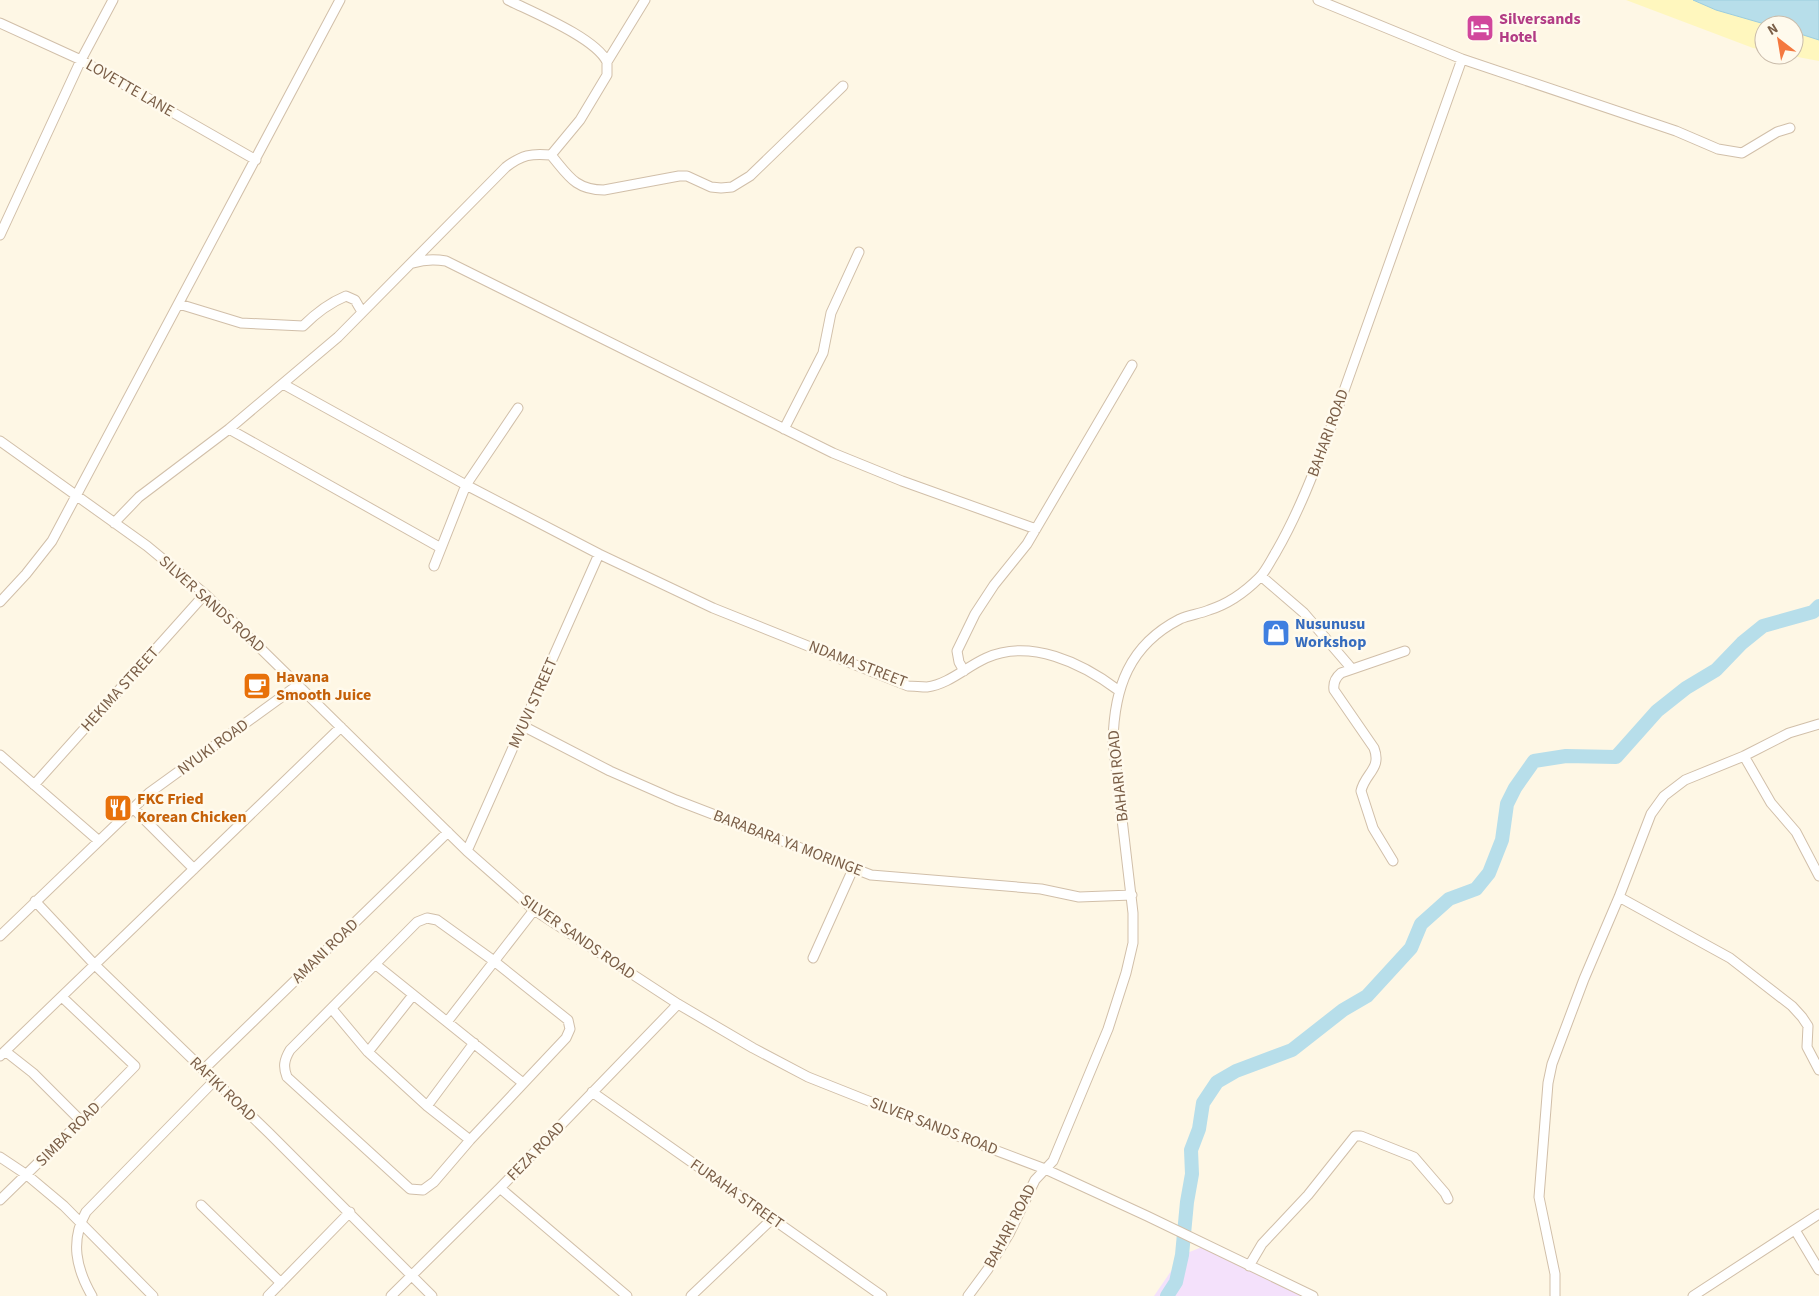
<svg xmlns="http://www.w3.org/2000/svg" width="1819" height="1296" viewBox="0 0 1819 1296" font-family="'Source Sans 3',sans-serif">
  <style>
    .education { fill: #f4e1fb }
    .sand { fill: #fff7be }
    .water { fill: #b7deea; stroke: #9ccddd }
    .lines { fill: none; stroke-linecap: round; stroke-linejoin: round }
    .river { stroke: #b7deea; stroke-width: 14 }
    .minor-casing { stroke: #d1bfa9; stroke-width: 11 }
    .minor { stroke: #fff; stroke-width: 9 }
    .labels { text-anchor: middle; dominant-baseline: central; stroke-width: 5; stroke-linejoin: round; paint-order: stroke }
    .hotel-label { font-size: 16px; font-weight: bold; fill: #b23c85; stroke: #fffaed; text-anchor: start }
    .street-label { font-size: 16px; fill: #7a5e47; stroke: #fffaed }
    .shop-label { font-size: 16px; font-weight: bold; fill: #366cbe; stroke: #fffaed; text-anchor: start }
    .food-label { font-size: 16px; font-weight: bold; fill: #c56008; stroke: #fffaed; text-anchor: start }
  </style>
  <rect width="100%" height="100%" fill="#fef7e5"/>
  <path class="education" d="M1207 1245 1313 1296H1154L1182 1255Z"/>
  <path class="sand" d="M1626 0H1693L1716 10 1768 25H1764V50L1753 48Z
    M1794 32 1819 40V61L1787 55H1794Z"/>
  <path class="water" d="M1693 0H1819V40L1794 32V25H1768L1716 10Z"/>
  <g class="lines">
    <path class="river" d="M1167 1296 1176 1282 1182 1255 1187 1202 1192 1174 1191 1150 1199 1129 1203 1103 1217 1082 1236 1071 1292 1050 1343 1010 1367 996 1411 948 1421 924 1449 899 1476 889 1489 873 1502 840 1507 804 1515 788 1534 761 1566 756 1616 757 1657 711 1686 688 1716 670 1742 643 1763 626 1813 612 1819 606"/>
    <defs>
      <path id="minor" d="M508 0C532 12 596 38 607 62
        M1318 0 1462 59 1676 131 1718 149 1742 153 1777 132 1790 128
        M0 23 81 60 256 160
        M551 155 580 120 607 75V62L645 0
        M0 235 81 60 113 0
        M413 263C425 259 434 259 446 261L833 453 902 481 1036 529
        M179 304 241 323 303 326C316 313 329 303 346 296L355 300 362 312
        M283 384 466 485 599 554 713 608 908 686C914 686 921 687 927 687 949 684 966 667 986 658 1030 638 1082 663 1118 690
        M229 429 441 548
        M784 429 823 353 831 313 859 252
        M0 441 147 546 205 594 467 851 534 910 678 1004 753 1048 808 1077 934 1127 1045 1169 1147 1216 1313 1296
        M114 523 139 497 229 429 338 337 506 167C522 155 531 153 551 155 568 175 575 190 604 190L679 176H687L711 187 721 188 732 187 750 176 843 86
        M434 566 466 485 518 408
        M1261 576 1304 613 1352 669
        M0 602 26 574 52 541 340 0
        M964 671 959 662 957 651 975 614 994 585 1027 544 1132 365
        M523 726 610 771 676 800 871 875 1041 889 1079 897 1132 895
        M0 755 99 841
        M1744 756 1771 803 1796 832 1819 876
        M34 785 205 594
        M133 808 194 869
        M467 851 599 554
        M1393 861 1373 828 1361 791C1365 773 1382 769 1374 748L1334 690C1333 683 1335 678 1341 673L1405 651
        M1619 897 1730 958 1792 1006 1802 1017 1808 1026 1807 1047 1819 1070
        M35 901 94 964 269 1133 432 1296
        M427 918 437 920 494 961 568 1020 570 1029 566 1038 470 1140 434 1182 423 1190 410 1189 287 1077C283 1067 284 1060 290 1050L417 922Z
        M0 936 149 793 298 685
        M813 958 853 869
        M375 964 523 1083
        M332 1009 368 1052 427 1106 470 1140
        M447 1022 534 910
        M5 1051 33 1073 81 1121
        M368 1052 413 995
        M0 1056 341 727
        M203 1070 448 832
        M592 1092 882 1296
        M427 1106 474 1043
        M0 1157 27 1175 64 1206 153 1296
        M500 1188 627 1296
        M0 1200 81 1121 135 1066 62 997
        M201 1205 281 1283
        M1795 1230 1819 1270
        M1249 1266 1262 1244 1308 1195 1355 1136H1361L1414 1157 1445 1193 1448 1199
        M92 1296C76 1268 70 1241 86 1212L214 1081
        M268 1296 350 1212
        M391 1296 500 1188 678 1004
        M691 1296 772 1219
        M968 1296 988 1269 1009 1234 1035 1180 1053 1161 1108 1029 1126 973 1133 943V913L1113 742C1114 688 1129 645 1180 619 1189 615 1199 614 1209 610 1228 604 1245 592 1259 578 1266 571 1271 560 1276 552 1298 514 1314 472 1330 430L1462 59
        M1555 1296V1274L1539 1197 1548 1083 1552 1064 1584 979 1619 897 1651 814 1664 796 1685 780 1744 756 1789 733 1819 724
        M1693 1296 1819 1214"/>
    </defs>
    <use href="#minor" class="minor-casing"/>
    <use href="#minor" class="minor"/>
  </g>
  <defs>
    <symbol id="hotel-square" viewBox="-11 -11 22 22"><rect x="-9" y="-9" width="18" height="18" rx="4" fill="#d1479c" stroke="#fffaed"/><path d="M-6-4.5h1.5V1H6V5H4.5V3h-9V5H-6ZM-4 0a1.8 1.8 0 1 1 3.6 0ZM.5 0V-2.5h3Q6-2.5 6 0Z" fill="#fff"/></symbol>
    <symbol id="shop-square" viewBox="-11 -11 22 22"><rect x="-9" y="-9" width="18" height="18" rx="4" fill="#3f7fe0" stroke="#fffaed"/><path d="M-5-2.5h2.3a2.7 3.5 0 0 1 5.4 0H5L5.5 6h-11ZM-1.5-2.5h3a1.5 2.3 0 0 0-3 0Z" fill="#fff"/></symbol>
    <symbol id="cafe-square" viewBox="-11 -11 22 22"><rect x="-9" y="-9" width="18" height="18" rx="4" fill="#e8710a" stroke="#fffaed"/><path d="M-5.5-4.5H6V0H3Q3 3.5 0 3.5H-2.5Q-5.5 3.5-5.5 0ZM3-3.2v2h1.7v-2ZM-6 4.5H4V6H-6Z" fill="#fff"/></symbol>
    <symbol id="restaurant-square" viewBox="-11 -11 22 22"><rect x="-9" y="-9" width="18" height="18" rx="4" fill="#e8710a" stroke="#fffaed"/><path d="M-5-6h1v4h1v-4h1v4h1v-4h1v5L-1.5 .5V6h-2V.5L-5-1ZM5-6V6H3V1.5H1.5Q1.5-4 5-6Z" fill="#fff"/></symbol>
  </defs>
  <g fill-rule="evenodd">
    <use href="#hotel-square" x="1464" y="12" width="32" height="32"/>
    <use href="#shop-square" x="1260" y="617" width="32" height="32"/>
    <use href="#cafe-square" x="241" y="670" width="32" height="32"/>
    <use href="#restaurant-square" x="102" y="792" width="32" height="32"/>
  </g>
  <g class="labels">
    <g class="hotel-label">
      <text x="1499" y="19">Silversands<tspan x="1499" dy="18">Hotel</tspan></text>
    </g>
    <g class="street-label">
      <text transform="translate(130 88) rotate(30)">LOVETTE LANE</text>
      <text transform="translate(1328 433) rotate(-70)">BAHARI ROAD</text>
      <text transform="translate(212 604) rotate(42)">SILVER SANDS ROAD</text>
      <text transform="translate(858 664) rotate(21)">NDAMA STREET</text>
      <text transform="translate(120 689) rotate(-48)">HEKIMA STREET</text>
      <text transform="translate(533 703) rotate(-66)">MVUVI STREET</text>
      <text transform="translate(213 747) rotate(-36)">NYUKI ROAD</text>
      <text transform="translate(1118 776) rotate(-96)">BAHARI ROAD</text>
      <text transform="translate(788 843) rotate(21)">BARABARA YA MORINGE</text>
      <text transform="translate(578 937) rotate(35)">SILVER SANDS ROAD</text>
      <text transform="translate(325 951) rotate(-44)">AMANI ROAD</text>
      <text transform="translate(223 1089) rotate(44)">RAFIKI ROAD</text>
      <text transform="translate(934 1126) rotate(21)">SILVER SANDS ROAD</text>
      <text transform="translate(68 1134) rotate(-45)">SIMBA ROAD</text>
      <text transform="translate(536 1151) rotate(-46)">FEZA ROAD</text>
      <text transform="translate(737 1194) rotate(35)">FURAHA STREET</text>
      <text transform="translate(1010 1226) rotate(-62)">BAHARI ROAD</text>
    </g>
    <g class="shop-label">
      <text x="1295" y="624">Nusunusu<tspan x="1295" dy="18">Workshop</tspan></text>
    </g>
    <g class="food-label">
      <text x="276" y="677">Havana<tspan x="276" dy="18">Smooth Juice</tspan></text>
      <text x="137" y="799">FKC Fried<tspan x="137" dy="18">Korean Chicken</tspan></text>
    </g>
  </g>
  <g transform="translate(1779 40) rotate(329)"><circle r="24" fill="#fffaed" stroke="#cabcab"/>
  <path d="M0-4L9 19L0 12L-9 19Z" fill="#f4783f"/>
  <text y="-8" font-size="14" font-weight="bold" text-anchor="middle" fill="#7a5e47">N</text>
  </g>
</svg>
